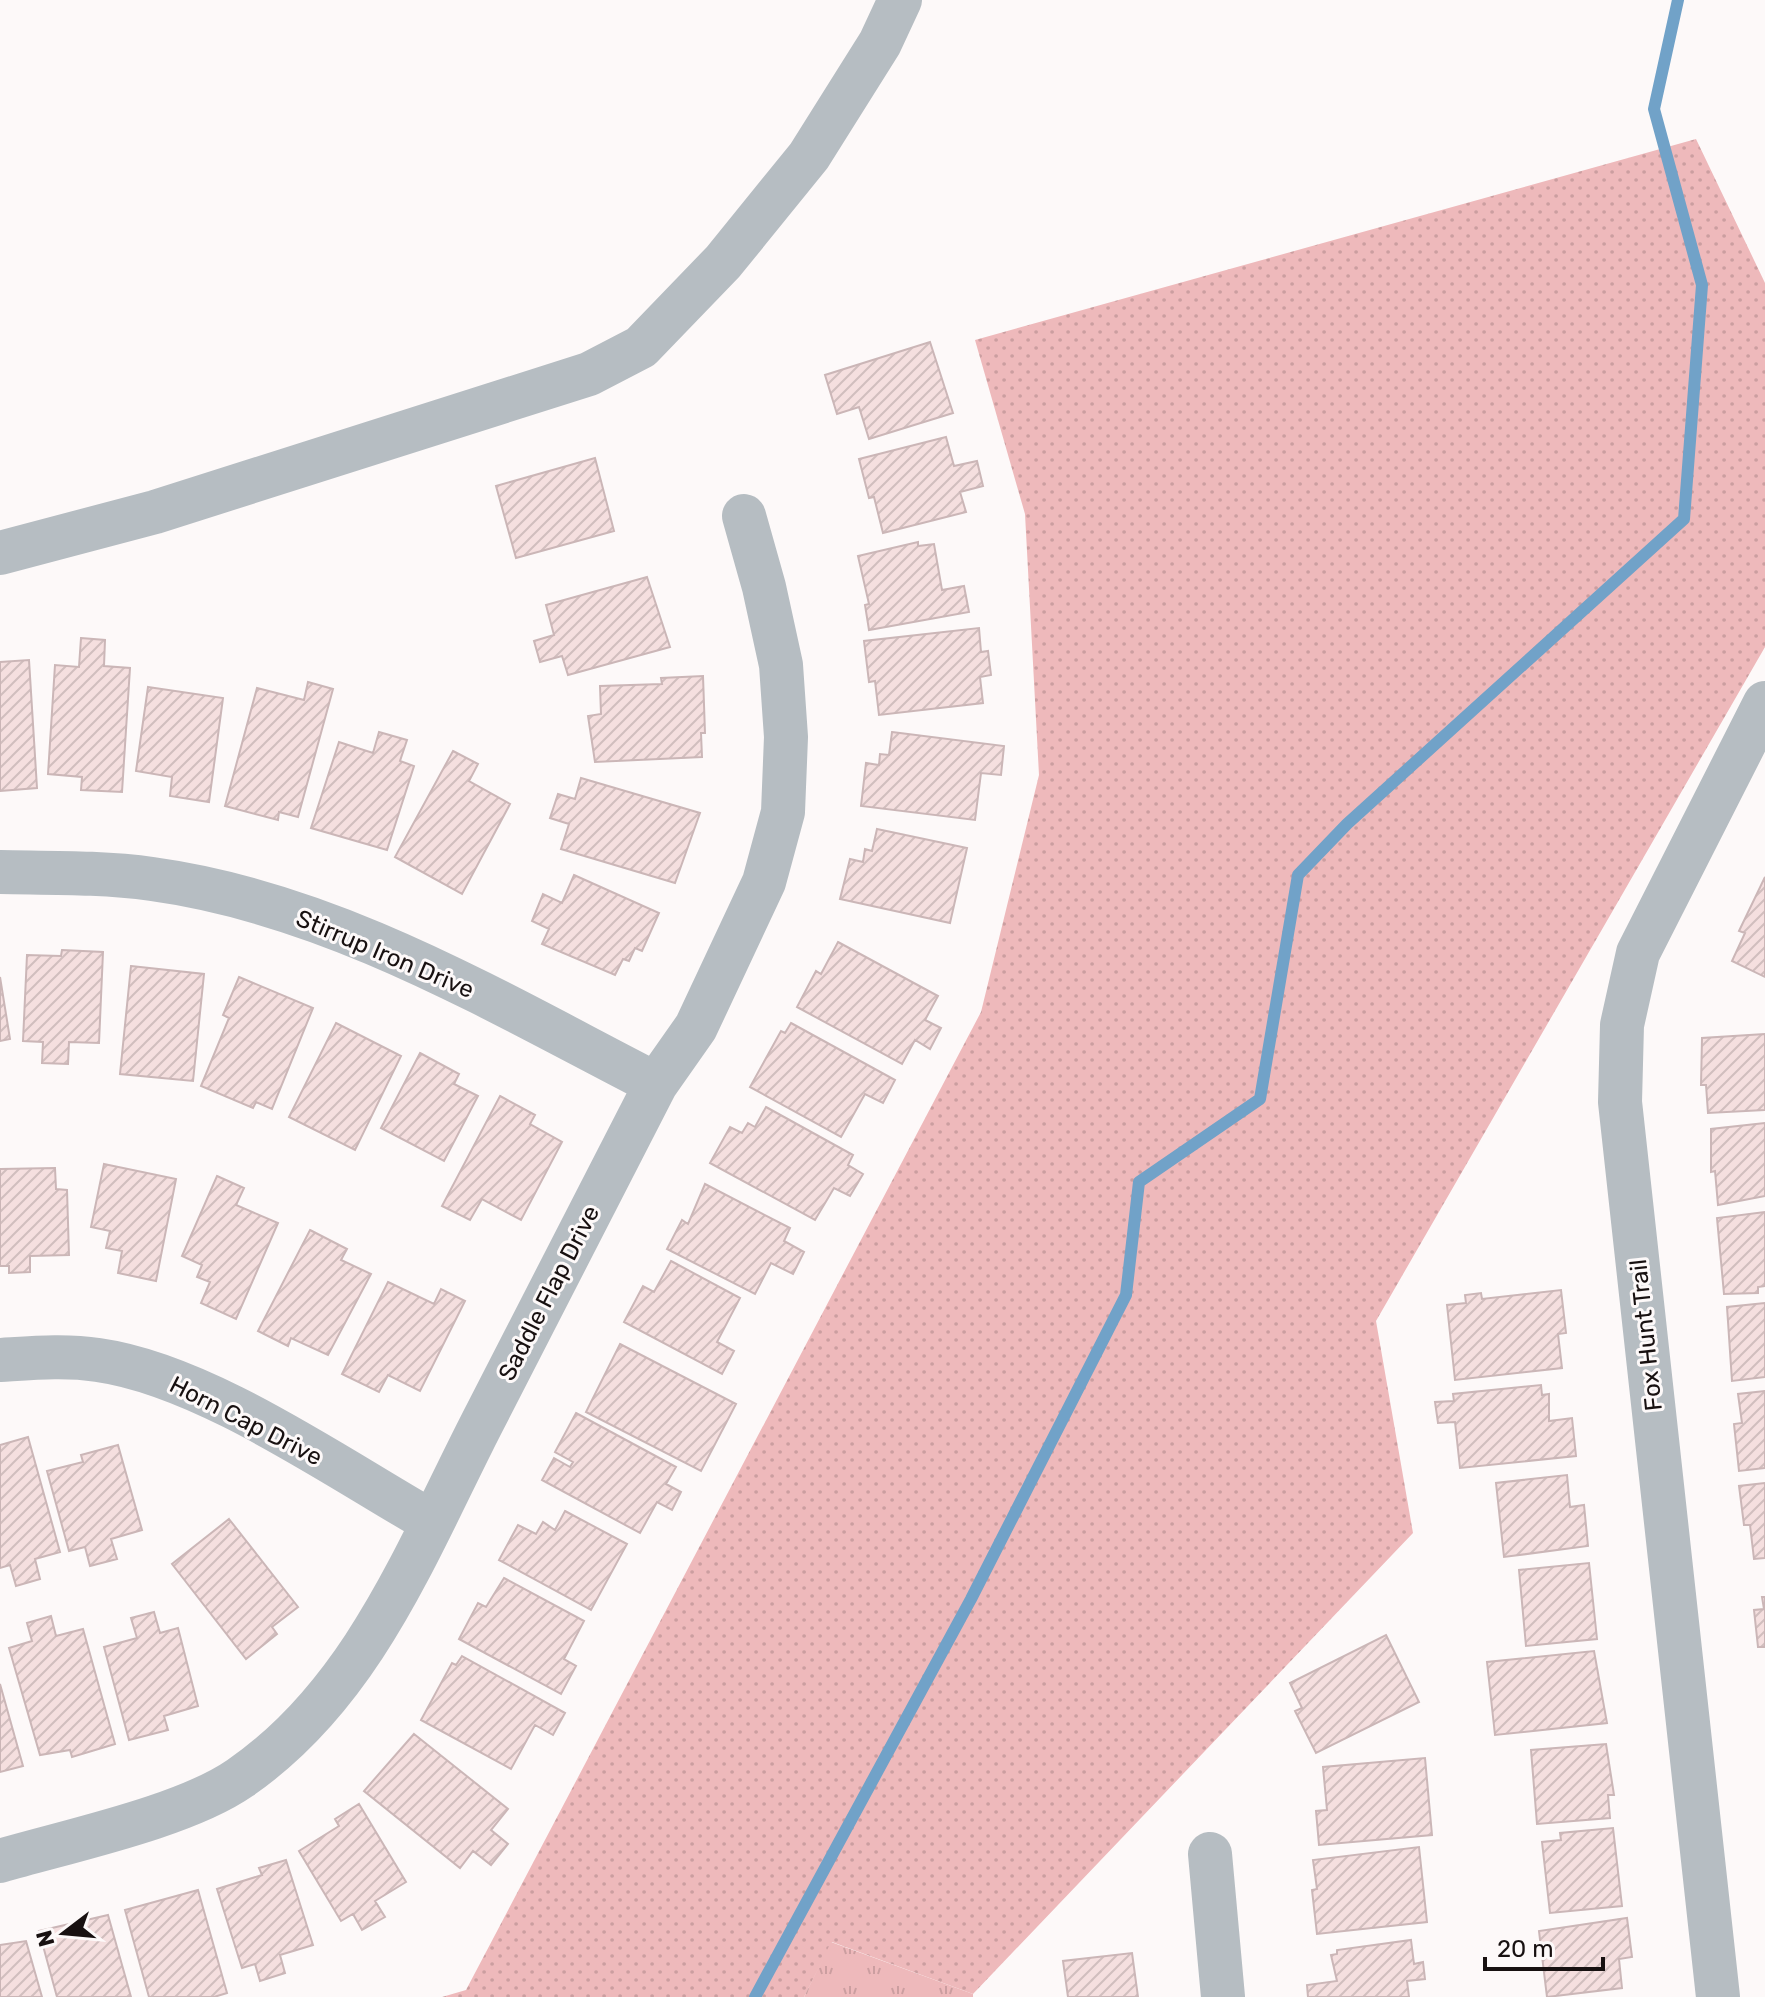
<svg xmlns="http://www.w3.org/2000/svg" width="1765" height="1997" viewBox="0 0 1765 1997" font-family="Rubik,sans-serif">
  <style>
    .grass { fill: url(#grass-dots) }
    .park { fill: url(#park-tufts) }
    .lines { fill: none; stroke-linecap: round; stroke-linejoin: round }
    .stream { stroke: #71a2c8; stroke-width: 12 }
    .building { fill: url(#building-hatch); stroke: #cbb6b7; stroke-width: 2 }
    .minor { stroke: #b6bdc2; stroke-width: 44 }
    .labels { text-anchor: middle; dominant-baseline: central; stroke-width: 6; stroke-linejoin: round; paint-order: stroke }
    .street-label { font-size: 24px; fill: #181111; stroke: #fdf9f9 }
  </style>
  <defs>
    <pattern id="grass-dots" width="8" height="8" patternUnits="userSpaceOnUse" patternTransform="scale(2)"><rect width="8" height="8" fill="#eeb9bb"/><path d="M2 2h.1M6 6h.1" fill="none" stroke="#cb9ea0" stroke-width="1.8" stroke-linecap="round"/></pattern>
    <pattern id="park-tufts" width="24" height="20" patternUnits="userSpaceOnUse" patternTransform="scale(2)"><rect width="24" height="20" fill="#eeb9bb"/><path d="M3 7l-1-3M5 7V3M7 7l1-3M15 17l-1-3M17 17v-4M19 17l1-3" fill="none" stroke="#cb9ea0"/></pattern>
    <pattern id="building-hatch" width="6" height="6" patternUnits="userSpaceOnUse" patternTransform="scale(2)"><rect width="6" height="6" fill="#f5dfdf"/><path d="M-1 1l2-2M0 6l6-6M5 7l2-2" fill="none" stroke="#d1bebe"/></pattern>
  </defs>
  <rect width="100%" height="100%" fill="#fdf9f9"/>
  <path class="grass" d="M1696 139 1765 283V647L1376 1321 1413 1533 973 1994 832 1942 804 1997H442L466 1990 981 1012 1039 775 1025 514 975 340Z"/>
  <path class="park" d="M831 1942 973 1994V1997H804Z"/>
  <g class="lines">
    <path class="stream" d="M755 1997 971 1599 1126 1295 1139 1182 1260 1099 1298 875 1347 824 1684 519 1702 285 1654 109 1678 0"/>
  </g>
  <path class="building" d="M930 342 953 413 869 439 859 407 837 414 825 375Z
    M946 437 954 466 977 461 983 486 960 492 966 512 883 533 874 497 869 498 859 459Z
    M595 458 614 531 516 558 496 486Z
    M918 542V546L934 544 942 590 964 586 969 612 869 630 865 605 869 604 858 556Z
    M647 577 670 647 568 675 562 656 540 662 534 641 554 635 546 605Z
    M979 628 981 652 988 651 991 675 980 677 983 703 879 715 875 681 869 682 864 641Z
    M81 638 105 640 104 666 130 668 122 792 81 790 82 777 48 774 55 665 79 667Z
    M29 660 37 788 0 791V662Z
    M703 676 705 733H701L702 757 595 762 588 716 601 714 600 686 662 684 661 678Z
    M308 682 333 689 298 817 279 812 278 820 225 806 257 688 304 700Z
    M148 687 223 698 209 802 170 796 172 777 136 771Z
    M379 732 407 740 400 761 414 766 387 850 311 828 339 742 373 753Z
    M892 732 1004 746 1001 775 981 773 975 820 861 806 866 763 879 765 880 754 889 755Z
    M453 751 478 764 469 781 510 804 462 894 395 857Z
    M581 778 700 813 675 883 561 849 569 824 550 818 558 794 575 799Z
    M877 829 967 848 950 923 840 899 850 859 863 862 865 849 872 851Z
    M574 875 659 913 642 951 635 948 629 961 623 959 615 975 542 944 549 929 532 921 543 894 562 903Z
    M1765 877V977L1732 961 1745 933 1739 931Z
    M838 942 938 996 925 1020 941 1028 930 1049 915 1040 902 1064 797 1007 816 971 821 974Z
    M62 950 103 952 99 1043 69 1042 68 1064 42 1063 43 1042 23 1041 27 955 61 956Z
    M131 966 204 974 193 1081 120 1074Z
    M0 977 10 1039 0 1041Z
    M239 977 313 1008 272 1109 256 1102 253 1108 201 1086 229 1018 223 1015Z
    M336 1023 401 1056 355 1150 289 1117Z
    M791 1023 895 1080 883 1103 865 1094 841 1137 750 1087 781 1031 785 1033Z
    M1765 1034V1110L1708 1113 1706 1085H1701L1702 1038Z
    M420 1053 459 1074 454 1084 478 1096 444 1161 381 1128Z
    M500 1096 535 1115 530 1124 562 1142 521 1220 482 1199 470 1220 442 1206Z
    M766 1107 853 1155 848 1165 863 1174 850 1196 834 1188 815 1220 710 1163 730 1127 742 1133 748 1123 755 1127Z
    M1765 1123V1196L1718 1205 1715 1171 1711 1172V1129Z
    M104 1164 176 1179 156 1281 118 1273 122 1251 106 1248 110 1231 91 1227Z
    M55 1168 56 1189 67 1190 69 1255 30 1256V1272L9 1273V1266H0V1169Z
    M217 1176 244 1188 236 1205 278 1223 236 1319 201 1303 210 1282 197 1277 202 1265 182 1256Z
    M705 1184 790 1228 784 1241 804 1252 793 1274 771 1263 755 1294 667 1249 682 1220 688 1224Z
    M1765 1212V1286L1758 1287V1293L1724 1294 1717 1218Z
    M310 1230 347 1249 341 1260 371 1274 328 1355 291 1338 288 1346 258 1331Z
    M671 1261 740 1298 717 1342 734 1351 722 1374 624 1322 643 1286 654 1292Z
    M388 1282 434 1304 441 1289 465 1301 420 1391 388 1375 379 1392 342 1374Z
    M1561 1290 1566 1333 1558 1334 1562 1368 1455 1380 1447 1305 1466 1303 1465 1295 1481 1293 1482 1299Z
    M1765 1303V1377L1732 1381 1727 1307Z
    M620 1344 736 1404 701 1471 586 1412Z
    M1541 1385 1542 1395 1549 1394V1421L1572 1418 1576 1456 1460 1468 1455 1422 1438 1423 1435 1402 1454 1401 1453 1394Z
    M1765 1391V1468L1739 1471 1734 1424 1742 1423 1738 1394Z
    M576 1413 676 1467 666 1484 681 1492 672 1510 657 1502 640 1533 542 1480 554 1458 570 1467 573 1462 555 1452Z
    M28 1437 60 1552 35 1559 40 1579 16 1586 10 1565 0 1568V1445Z
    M118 1445 142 1530 111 1539 117 1559 90 1566 85 1547 69 1551 47 1471 83 1462 81 1455Z
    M1567 1475 1570 1507 1584 1505 1588 1546 1504 1557 1496 1483Z
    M1765 1483V1558L1754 1559 1750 1525H1744L1739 1486Z
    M565 1511 627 1544 591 1610 499 1560 518 1525 536 1534 543 1522 555 1530Z
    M229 1519 298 1607 272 1627 277 1634 246 1659 172 1564Z
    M1589 1563 1597 1639 1526 1646 1519 1570Z
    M504 1578 584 1621 564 1659 576 1666 561 1694 459 1639 478 1603 486 1607Z
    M1762 1597H1765V1647H1758L1754 1610 1764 1609Z
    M154 1612 160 1633 178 1628 198 1706 164 1716 168 1730 129 1740 104 1647 137 1638 131 1618Z
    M51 1616 56 1636 83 1629 115 1744 72 1757 70 1750 40 1755 9 1648 32 1641 27 1623Z
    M1386 1635 1419 1702 1316 1753 1295 1711 1302 1708 1290 1683Z
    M1594 1651 1607 1723 1495 1735 1487 1662Z
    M462 1656 565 1713 553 1735 535 1725 511 1769 421 1720 452 1663 456 1665Z
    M0 1684 23 1766 0 1772Z
    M414 1734 508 1809 491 1830 508 1844 491 1865 473 1851 460 1868 364 1791Z
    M1606 1744 1614 1795H1608L1610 1818 1537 1824 1531 1750Z
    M1425 1758 1432 1835 1319 1845 1316 1811 1327 1810 1323 1767Z
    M359 1804 406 1882 375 1901 385 1917 362 1930 353 1914 341 1921 299 1851 339 1826 335 1819Z
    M1613 1828 1622 1906 1550 1913 1542 1842 1561 1840 1560 1833Z
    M1419 1847 1427 1922 1317 1934 1312 1890 1317 1889 1313 1860Z
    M286 1860 313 1945 280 1955 285 1973 260 1981 255 1964 242 1968 217 1889 262 1875 259 1868Z
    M198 1890 227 1993 214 1997H149L125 1910Z
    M108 1915 131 1997H57L39 1931Z
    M1627 1918 1632 1957 1619 1959 1622 1988 1547 1997 1539 1931Z
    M1411 1940 1414 1964 1423 1962 1425 1979 1407 1981 1409 1997H1308L1307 1985 1337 1981 1331 1955 1337 1954V1950Z
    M26 1941 42 1997H0V1945Z
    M1132 1953 1138 1997H1068L1063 1961Z"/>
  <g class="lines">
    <path class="minor" d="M0 553 155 512 589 374 641 347 723 262 809 156 880 43 900 0
      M0 872C50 873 102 872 152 879 334 904 496 1002 656 1084
      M0 1360C33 1358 65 1355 98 1360 205 1375 337 1468 432 1522
      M1210 1854 1223 1997
      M0 1861C68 1841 184 1817 240 1778 363 1693 416 1552 482 1423 540 1310 598 1197 656 1084L696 1027 764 882 783 812 786 737 781 665 764 587 744 516
      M1718 1997 1620 1102 1622 1025 1638 953 1765 703"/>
  </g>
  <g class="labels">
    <g class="street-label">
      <text transform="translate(385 954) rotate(23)">Stirrup Iron Drive</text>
      <text transform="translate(549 1293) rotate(-63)">Saddle Flap Drive</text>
      <text transform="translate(1646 1335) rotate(-96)">Fox Hunt Trail</text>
      <text transform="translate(246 1421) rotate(27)">Horn Cap Drive</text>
    </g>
  </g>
  <g transform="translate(64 1933) rotate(254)" stroke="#fdf9f9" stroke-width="6" paint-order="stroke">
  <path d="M0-6L14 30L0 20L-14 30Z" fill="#181111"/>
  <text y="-12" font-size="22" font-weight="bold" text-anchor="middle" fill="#181111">N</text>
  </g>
  <path d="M1485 1957v12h118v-12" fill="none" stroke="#181111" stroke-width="4"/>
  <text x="1497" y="1957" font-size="24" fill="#181111" stroke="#fdf9f9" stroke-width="6" paint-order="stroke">20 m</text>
</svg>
